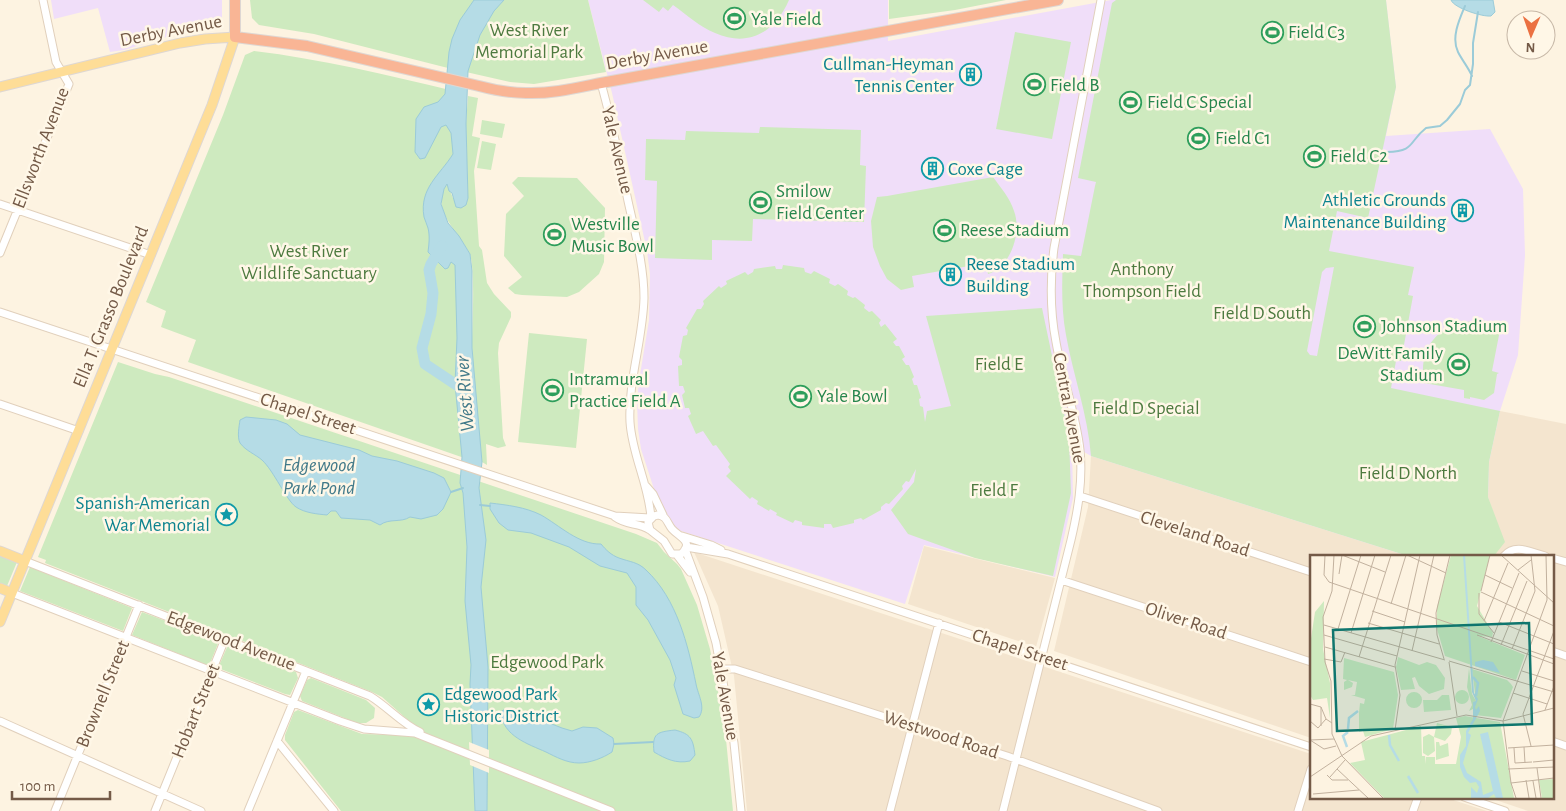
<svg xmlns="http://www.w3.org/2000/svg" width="1566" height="811" viewBox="0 0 1566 811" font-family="'Alegreya Sans',sans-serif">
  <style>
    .residential { fill: #f4e5cf }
    .education { fill: #f0def9 }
    .green { fill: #ceeabf; fill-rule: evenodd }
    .water { fill: #b5dce6; stroke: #9bcbd8 }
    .pier { fill: #fdf3e1 }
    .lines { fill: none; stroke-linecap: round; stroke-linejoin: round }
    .stream { stroke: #9bcbd8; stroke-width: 2 }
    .river { stroke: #b5dce6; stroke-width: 11 }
    .minor-casing { stroke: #e1d0bc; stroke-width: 9 }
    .major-casing { stroke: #ded7d3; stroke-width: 11 }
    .highway-casing { stroke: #ded7d3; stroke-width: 12 }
    .minor { stroke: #fff; stroke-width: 7 }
    .major { stroke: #fedd97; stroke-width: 9 }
    .highway { stroke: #f9b595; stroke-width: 10 }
    .labels { text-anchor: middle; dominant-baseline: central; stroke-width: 5; stroke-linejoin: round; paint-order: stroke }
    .leisure-label { font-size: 19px; fill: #27864d; stroke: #fff7e7; text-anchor: start }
    .park-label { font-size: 19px; fill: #4d7a3f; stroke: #fff7e7 }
    .street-label { font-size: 19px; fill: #745a47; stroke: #fff7e7 }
    .culture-label { font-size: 19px; fill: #0d838f; stroke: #fff7e7; text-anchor: end }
    .water-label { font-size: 20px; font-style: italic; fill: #417989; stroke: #fff7e7 }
    .inset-river { fill: none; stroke: #b5dce6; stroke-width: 2.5 }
    .inset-road { fill: none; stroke: #c2b19e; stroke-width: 1 }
    .view { fill: #0f766e; fill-opacity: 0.15; stroke: #0f766e; stroke-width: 2.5 }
    .inset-edge { fill: none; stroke: #745a47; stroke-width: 2.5 }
  </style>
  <rect width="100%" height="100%" fill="#fdf3e1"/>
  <path class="residential" d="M1500 411 1566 424V811H1528L1487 797H1552V556H1494L1496 521 1488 497 1489 462Z
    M1091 456 1408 556H1311V738L1054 651 1088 507Z
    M924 546 1055 578 1036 647 908 604Z
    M694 552 1311 754V797H1444L1487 811H747L734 676 718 606Z"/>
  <path class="education" d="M51 0H222V17L218 27 183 32 124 50 110 52 98 8 54 19Z
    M588 0H888V41L1111 0H1386L1396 87 1386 136 1490 129 1523 189 1525 255 1518 355 1500 411 1489 462 1488 497 1495 552 1494 556H1408L1091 456 1072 445 1073 498 1055 577 924 545 905 604 678 530 674 526 666 514 654 489 641 449 638 429 637 401 639 381 649 320 650 274 647 251 612 93Z"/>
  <path class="green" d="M250 0H588L606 72 534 84 510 82 444 67 314 34 259 25 252 18Z
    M643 0H789C775 32 749 48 715 33 700 27 687 15 673 5L668 11 663 7 659 12Z
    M889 0H1006L955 10 889 19Z
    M1116 0H1386L1396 87 1368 218 1337 211 1329 251 1414 267 1408 295 1413 296 1401 361H1396L1391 388 1500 411 1489 462 1488 497 1505 542 1494 556H1408L1091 456C1088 415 1073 375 1066 335 1061 309 1062 281 1063 254L1081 256 1095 186 1096 182 1078 178 1112 3ZM1334 267 1317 356 1310 355 1307 351 1322 272 1326 268Z
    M1015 32 1071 42 1052 139 996 129Z
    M254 51C321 59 388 75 454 91L460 148 437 187 433 212 459 261 470 460 188 362 196 340 161 327 166 311 146 302 223 115 245 55Z
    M468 96 478 98 472 136 480 138 474 171 479 246 482 250 487 283 494 294 511 312V317L499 343 498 353 503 438 506 446 498 448 486 444 487 465 482 462C478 424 474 386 472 347 472 327 476 266 469 252 458 232 429 207 447 184L453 198 466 204 468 198 466 124Z
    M482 120 505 124 502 138 480 134Z
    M760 127 861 130 860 165 866 166 864 222 753 219 752 241 712 240V260L655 258 657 181 645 180 646 139 685 140 686 131 759 133Z
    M482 141 496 144 491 170 477 168Z
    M518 177 577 178 605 208 604 262 599 274 579 292 567 297 522 295 515 294 508 288 522 277 504 256 506 214 524 196 512 183Z
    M993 177C1001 188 1010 198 1014 211 1022 232 1011 267 988 274L986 263 912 276 914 287 901 290 887 279 880 266 873 247 871 221 877 197 887 196Z
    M783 265 804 268 805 272 811 274 814 271 830 279 829 283 835 286 838 284 848 291 847 295 853 298 855 297 865 305 864 308 869 312 872 311 881 320 879 323 881 327 885 324 897 339 893 342 896 346H899L905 357 902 359 906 365H909L914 377 912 379 914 385H917L921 398 919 399 920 406 923 407 925 422 927 411 951 406 926 316 1042 308 1069 437 1071 493 1053 576 975 558 908 534 891 510 914 482 916 469 909 482 906 481 902 486 903 489 889 504 886 503 881 507V510L863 520 861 518 854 520V523L833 528 831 524H824V528L802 525V522L795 520 793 523 776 515 777 513 770 509 769 511 757 504 758 501 752 497 750 499 726 476 731 471 728 467 730 464 716 445 713 446 703 431 696 434 688 416 691 414 689 408H685L682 395 685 392 683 386H679L678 366 682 365V360L679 357 683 336 687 335 688 330 686 328 697 309H701L704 304 703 301 719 286 721 288 727 284 726 281 745 272 748 275 753 272 754 269 775 266 776 269H782Z
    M1474 321 1489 325 1500 330 1492 371 1499 373 1497 374 1494 393 1484 400 1470 397V399L1464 398V390L1424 383C1418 346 1439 324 1474 321Z
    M529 333 587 339 576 448 518 442Z
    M118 362 155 374 169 377 636 534 657 543 664 552 677 564 681 569 697 605 710 649 725 729 733 811H341L285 740V735L294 712 298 710 362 734 403 735 409 721 382 697 372 692 45 563 46 560 38 557Z
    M0 556 17 562 7 586 0 583Z
    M30 567 132 608 123 631 20 591Z
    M142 612 219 641 209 666 132 635Z
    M228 645 296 672 298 678 291 693 290 695 285 694 218 668Z
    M311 678 366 700 375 708 374 718 366 723H357L302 701 300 696 307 680Z"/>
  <path class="water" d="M474 0H504L494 11 480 35 468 71 466 124 468 198 466 205 461 208 456 207 452 193 449 191 447 184 444 189 441 204 448 223 459 236 470 254 472 271V348L482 462 479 488 486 540 481 587 488 667 487 811H475L470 684 471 665 465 601 467 547 463 493 460 483 462 457 455 384 457 338 455 265 451 262 448 268 445 269 428 252C429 244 430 236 428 228 427 224 425 221 424 217 419 188 440 175 453 154L451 133 446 125 441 127 425 158 420 159 415 152 416 119 424 107 438 102 445 94 449 52 452 39 460 20Z
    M1451 0H1493L1495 12 1491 16C1482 17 1454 8 1451 0Z
    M246 417 276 420 287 424 300 435 359 450 372 456 397 461 434 473 444 478 451 492 443 509 437 515 421 519 410 517C401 523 389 518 380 525L370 520 341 518 336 511H331L327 515C317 514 305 513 296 507 286 500 274 471 262 460 255 454 246 451 240 443 237 437 239 427 240 420Z
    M490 503C507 505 525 507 541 515 559 525 579 545 601 544 606 550 611 555 619 558 630 562 638 562 646 570 677 599 688 645 696 684 698 695 706 707 699 717L694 718 683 714 674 685 676 678 670 660 648 620 636 605V587L627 573 600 566 569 547 531 533 508 530 499 523 490 509Z
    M503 710 529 715 562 728 572 731 583 727 597 728 613 738 614 744 612 752C603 758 590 763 579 763 567 763 556 757 546 752 528 744 503 736 501 713Z
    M675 730C691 734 693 739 695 755L690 761C676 764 666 759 654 752 652 733 657 732 675 730Z"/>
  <path class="pier" d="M469 742 489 750V773L470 765Z"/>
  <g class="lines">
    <path class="stream" d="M1465 6C1459 20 1451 38 1458 52 1462 60 1468 67 1472 76
      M1387 152C1416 151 1408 142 1426 128L1440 126 1447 120 1460 104 1465 90 1470 85 1473 64V43L1478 12
      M451 492 463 488
      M480 505 490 506
      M614 744 653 742"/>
    <path class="river" d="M442 246 431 264 429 270 433 293 431 314 422 348 425 364 464 390"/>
    <defs>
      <path id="minor" d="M601 83C612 122 620 162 628 201 635 233 644 265 644 298 643 340 628 380 630 422 632 455 649 485 651 518
        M0 204 151 255
        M0 253 69 84 56 62 43 0
        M0 312 615 516 650 518
        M0 404 79 431
        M646 486 653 494 663 515
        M1080 496 1311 572
        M658 515C667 516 667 523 672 529 679 537 695 542 681 554H672L664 541 650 530 648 522 654 516Z
        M615 517C627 526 638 522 650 530
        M682 536 711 545 721 550
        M686 547 728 554 1311 747
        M685 549 703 597 716 643 734 743 741 811
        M677 555 690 572
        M1504 556C1515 543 1530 552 1545 556
        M1552 558 1566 562
        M25 561 370 696C388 707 401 723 420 732
        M1061 580 1311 662
        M12 593 340 721 364 729 415 733 611 811
        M1552 651 1566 656
        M721 669H735L1007 756 1158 811
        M0 721 201 811
        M277 741 334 811
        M1552 741 1566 746
        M1464 797 1505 811
        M55 811 139 605
        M155 811 225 639
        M248 811 306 671
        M890 811 939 623
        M1003 811 1071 540C1078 510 1083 481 1080 450 1076 413 1062 378 1056 342 1050 311 1050 280 1054 248L1101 0
        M1298 811 1311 769
        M1413 811 1418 797"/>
      <path id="major" d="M0 87 180 43 205 39 235 37 212 105 0 622
        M0 551 25 561
        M0 588 12 593"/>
      <path id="highway" d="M235 0V37L307 46 479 86C494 90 510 93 526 93 551 94 576 88 601 83L1058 0"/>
    </defs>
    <use href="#minor" class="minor-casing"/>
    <use href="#major" class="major-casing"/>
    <use href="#highway" class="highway-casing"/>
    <use href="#minor" class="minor"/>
    <use href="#major" class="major"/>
    <use href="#highway" class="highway"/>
  </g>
  <defs>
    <symbol id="stadium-ring" viewBox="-11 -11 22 22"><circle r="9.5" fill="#fff7e7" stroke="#2e9e5b" stroke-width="1.5"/><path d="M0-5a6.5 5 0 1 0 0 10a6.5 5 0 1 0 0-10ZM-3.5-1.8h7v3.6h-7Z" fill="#2e9e5b"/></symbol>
    <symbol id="building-ring" viewBox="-11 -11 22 22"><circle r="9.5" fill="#fff7e7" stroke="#0f9aa8" stroke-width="1.5"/><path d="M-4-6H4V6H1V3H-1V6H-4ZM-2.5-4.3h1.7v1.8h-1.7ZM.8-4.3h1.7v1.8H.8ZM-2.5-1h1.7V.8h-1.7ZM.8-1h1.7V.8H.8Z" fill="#0f9aa8"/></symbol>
    <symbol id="sight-ring" viewBox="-11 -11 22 22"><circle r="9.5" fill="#fff7e7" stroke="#0f9aa8" stroke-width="1.5"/><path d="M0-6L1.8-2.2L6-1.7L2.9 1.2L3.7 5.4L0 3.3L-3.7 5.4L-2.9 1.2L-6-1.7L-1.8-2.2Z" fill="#0f9aa8"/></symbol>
  </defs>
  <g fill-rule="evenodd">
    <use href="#stadium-ring" x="722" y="6" width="25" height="25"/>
    <use href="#stadium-ring" x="1260" y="20" width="25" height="25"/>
    <use href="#building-ring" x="958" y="62" width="25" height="25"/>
    <use href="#stadium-ring" x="1022" y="72" width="25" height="25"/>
    <use href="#stadium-ring" x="1118" y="90" width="25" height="25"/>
    <use href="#stadium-ring" x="1186" y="126" width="25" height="25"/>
    <use href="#stadium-ring" x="1302" y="144" width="25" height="25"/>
    <use href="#building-ring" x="920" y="156" width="25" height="25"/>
    <use href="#stadium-ring" x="748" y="190" width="25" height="25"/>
    <use href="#building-ring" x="1450" y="198" width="25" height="25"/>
    <use href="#stadium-ring" x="932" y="218" width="25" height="25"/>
    <use href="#stadium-ring" x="542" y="222" width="25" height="25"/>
    <use href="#building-ring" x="938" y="262" width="25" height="25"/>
    <use href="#stadium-ring" x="1352" y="314" width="25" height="25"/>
    <use href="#stadium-ring" x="1446" y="352" width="25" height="25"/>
    <use href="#stadium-ring" x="540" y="378" width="25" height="25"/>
    <use href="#stadium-ring" x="788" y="384" width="25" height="25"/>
    <use href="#sight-ring" x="214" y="502" width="25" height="25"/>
    <use href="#sight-ring" x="416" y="692" width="25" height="25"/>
  </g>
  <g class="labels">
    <g class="leisure-label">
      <text x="751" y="19">Yale Field</text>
      <text x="1288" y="32">Field C3</text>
      <text x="1050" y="85">Field B</text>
      <text x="1147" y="102">Field C Special</text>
      <text x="1215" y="138">Field C1</text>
      <text x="1330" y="156">Field C2</text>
      <text x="776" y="191">Smilow<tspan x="776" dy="22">Field Center</tspan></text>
      <text x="571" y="224">Westville<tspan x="571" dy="22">Music Bowl</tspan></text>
      <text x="960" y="230">Reese Stadium</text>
      <text x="1381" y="326">Johnson Stadium</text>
      <text x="1443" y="353" text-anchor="end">DeWitt Family<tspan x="1443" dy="22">Stadium</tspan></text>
      <text x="569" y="379">Intramural<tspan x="569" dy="22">Practice Field A</tspan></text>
      <text x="817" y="396">Yale Bowl</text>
    </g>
    <g class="park-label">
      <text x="529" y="30">West River<tspan x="529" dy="22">Memorial Park</tspan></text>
      <text x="309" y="251">West River<tspan x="309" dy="22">Wildlife Sanctuary</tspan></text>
      <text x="1142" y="269">Anthony<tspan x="1142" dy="22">Thompson Field</tspan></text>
      <text x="1262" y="313">Field D South</text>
      <text x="999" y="364">Field E</text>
      <text x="1146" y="408">Field D Special</text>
      <text x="1408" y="473">Field D North</text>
      <text x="994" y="490">Field F</text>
      <text x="547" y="662">Edgewood Park</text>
    </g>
    <g class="street-label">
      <text transform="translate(171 31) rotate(-11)">Derby Avenue</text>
      <text transform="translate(657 55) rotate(-10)">Derby Avenue</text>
      <text transform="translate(41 148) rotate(-69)">Ellsworth Avenue</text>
      <text transform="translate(617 150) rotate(77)">Yale Avenue</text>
      <text transform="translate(111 307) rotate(-68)">Ella T. Grasso Boulevard</text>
      <text transform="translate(1069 408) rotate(79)">Central Avenue</text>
      <text transform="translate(308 414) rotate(18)">Chapel Street</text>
      <text transform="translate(1195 534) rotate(18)">Cleveland Road</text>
      <text transform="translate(1186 621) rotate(18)">Oliver Road</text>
      <text transform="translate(231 641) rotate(21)">Edgewood Avenue</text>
      <text transform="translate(1020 650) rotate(18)">Chapel Street</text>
      <text transform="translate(103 694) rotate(-68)">Brownell Street</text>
      <text transform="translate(725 696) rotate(80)">Yale Avenue</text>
      <text transform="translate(196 711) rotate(-68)">Hobart Street</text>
      <text transform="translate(941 735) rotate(18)">Westwood Road</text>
    </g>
    <g class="culture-label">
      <text x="954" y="64">Cullman-Heyman<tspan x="954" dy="22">Tennis Center</tspan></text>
      <text x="948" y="169" text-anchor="start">Coxe Cage</text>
      <text x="1446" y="200">Athletic Grounds<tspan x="1446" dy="22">Maintenance Building</tspan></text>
      <text x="966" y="264" text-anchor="start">Reese Stadium<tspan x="966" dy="22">Building</tspan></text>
      <text x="210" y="503">Spanish-American<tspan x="210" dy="22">War Memorial</tspan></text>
      <text x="444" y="694" text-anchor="start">Edgewood Park<tspan x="444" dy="22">Historic District</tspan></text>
    </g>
    <g class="water-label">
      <text transform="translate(465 394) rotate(-94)">West River</text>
      <text x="319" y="465">Edgewood<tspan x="319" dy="23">Park Pond</tspan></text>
    </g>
  </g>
  <g transform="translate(1310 555)">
    <rect width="244" height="244" fill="#fdf3e1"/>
    <path d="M141 0H180L167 51 183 78 182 82 168 81 215 100 206 125 135 101 127 74V52ZM14 46 13 94 20 128V163L17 143 3 145 0 140V90L5 57ZM88 102 109 110 117 107 126 110 135 123 134 134 119 139 109 131 105 122 102 123 105 134 91 135 86 112ZM34 103 84 117 88 140 83 174 55 182 53 176 49 177V158L50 148 54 149 55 144 41 140H45L47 127 38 125 43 128 42 132 34 135V127L37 125 33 124ZM159 113 162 139 166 146 162 114 197 125 201 129 203 132 191 163 165 160 164 145 163 159V154L159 156 162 150 157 132ZM145 142a7 7 0 1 1 14 0a7 7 0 1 1-14 0ZM96 145a8 8 0 1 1 16 0a8 8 0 1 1-16 0ZM132 140H139L141 155 114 157 113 145H127ZM155 161 190 167 204 243H74L40 208 55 205 51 187 111 171 112 201H115L116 209V202H125V209H146L151 182 146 163ZM127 168 142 172 141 179 135 186 124 182 125 196 118 201 113 198V182L119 179 124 182ZM126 187H129L130 191 138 188 139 201 126 205ZM244 224V243H232L229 225Z" fill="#ceeabf"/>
    <path d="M153 0H155L164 138 168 144 165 152 166 155 169 151 170 156 158 178 161 180 153 208 157 218 171 227 173 240 183 236 170 179 178 177 193 243H186L184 239 178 243H161V232L167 238 169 232 166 227 160 228 154 222 150 212V200L156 191V176L163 164V147L166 146 162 137ZM173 105 183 107 190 118 165 111V107Z" fill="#b5dce6"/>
    <path class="inset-river" d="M163 122 168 128 166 141M38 174 39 163 48 156M79 180 80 190 89 206M37 192 33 181 38 177M98 221 108 238"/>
    <path class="inset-road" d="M15 0 14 20 19 27 218 95M24 0 22 36 13 62 15 107 21 126 22 179 32 201 73 243M97 0 136 18M191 0 244 48M236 0 237 45 193 166 244 153M208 15 221 5M29 19 32 0 75 17M175 20 202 33M171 36 180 0M171 37 244 71M169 38V59L184 78M81 49 96 0M62 56 95 67M174 66 198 8M189 67 244 89M58 68 129 89M14 70 135 105M28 74 51 0M41 78 65 0M14 80 87 101M167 80 217 99M181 87 209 18M191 90 217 26M15 92 85 112M202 94 225 36 221 0M218 95 244 104M102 96 124 0M217 99 244 109M49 102 81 0M14 104 31 107 35 97M134 104 127 80 126 58 140 0M139 106 244 137M139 107 147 161M212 116 244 126M203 138 237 149M0 149 11 152 16 164 22 168M235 155 244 131M0 166 8 173 16 164M11 171V152M85 175 90 140 85 110 110 0M0 185 14 194 26 191M0 185 24 184M221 191 213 159 244 76M214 192 215 208M198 193 244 190M204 193 205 208 222 207M223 207 244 205M227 213 231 243M27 214 58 243M198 214 244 212M17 220 22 225H38M0 222 61 181 156 160 193 166 201 228 244 223M20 222 35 205M216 225 219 243M223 226 226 243M201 228 206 243M3 239 49 235"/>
    <path class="view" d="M219 68 222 169 27 176 23 75Z"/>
    <rect width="244" height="244" class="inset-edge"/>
  </g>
  <g transform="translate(1531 35) rotate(182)"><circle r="24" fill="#fff7e7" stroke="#c7b8a7"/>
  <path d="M0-4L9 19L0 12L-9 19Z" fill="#eb7142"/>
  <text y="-8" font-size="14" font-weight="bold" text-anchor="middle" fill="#745a47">N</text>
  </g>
  <path d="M12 791v8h98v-8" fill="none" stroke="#745a47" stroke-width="2.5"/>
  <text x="20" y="791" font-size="15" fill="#745a47" stroke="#fff7e7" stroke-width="4" paint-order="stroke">100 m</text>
</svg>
